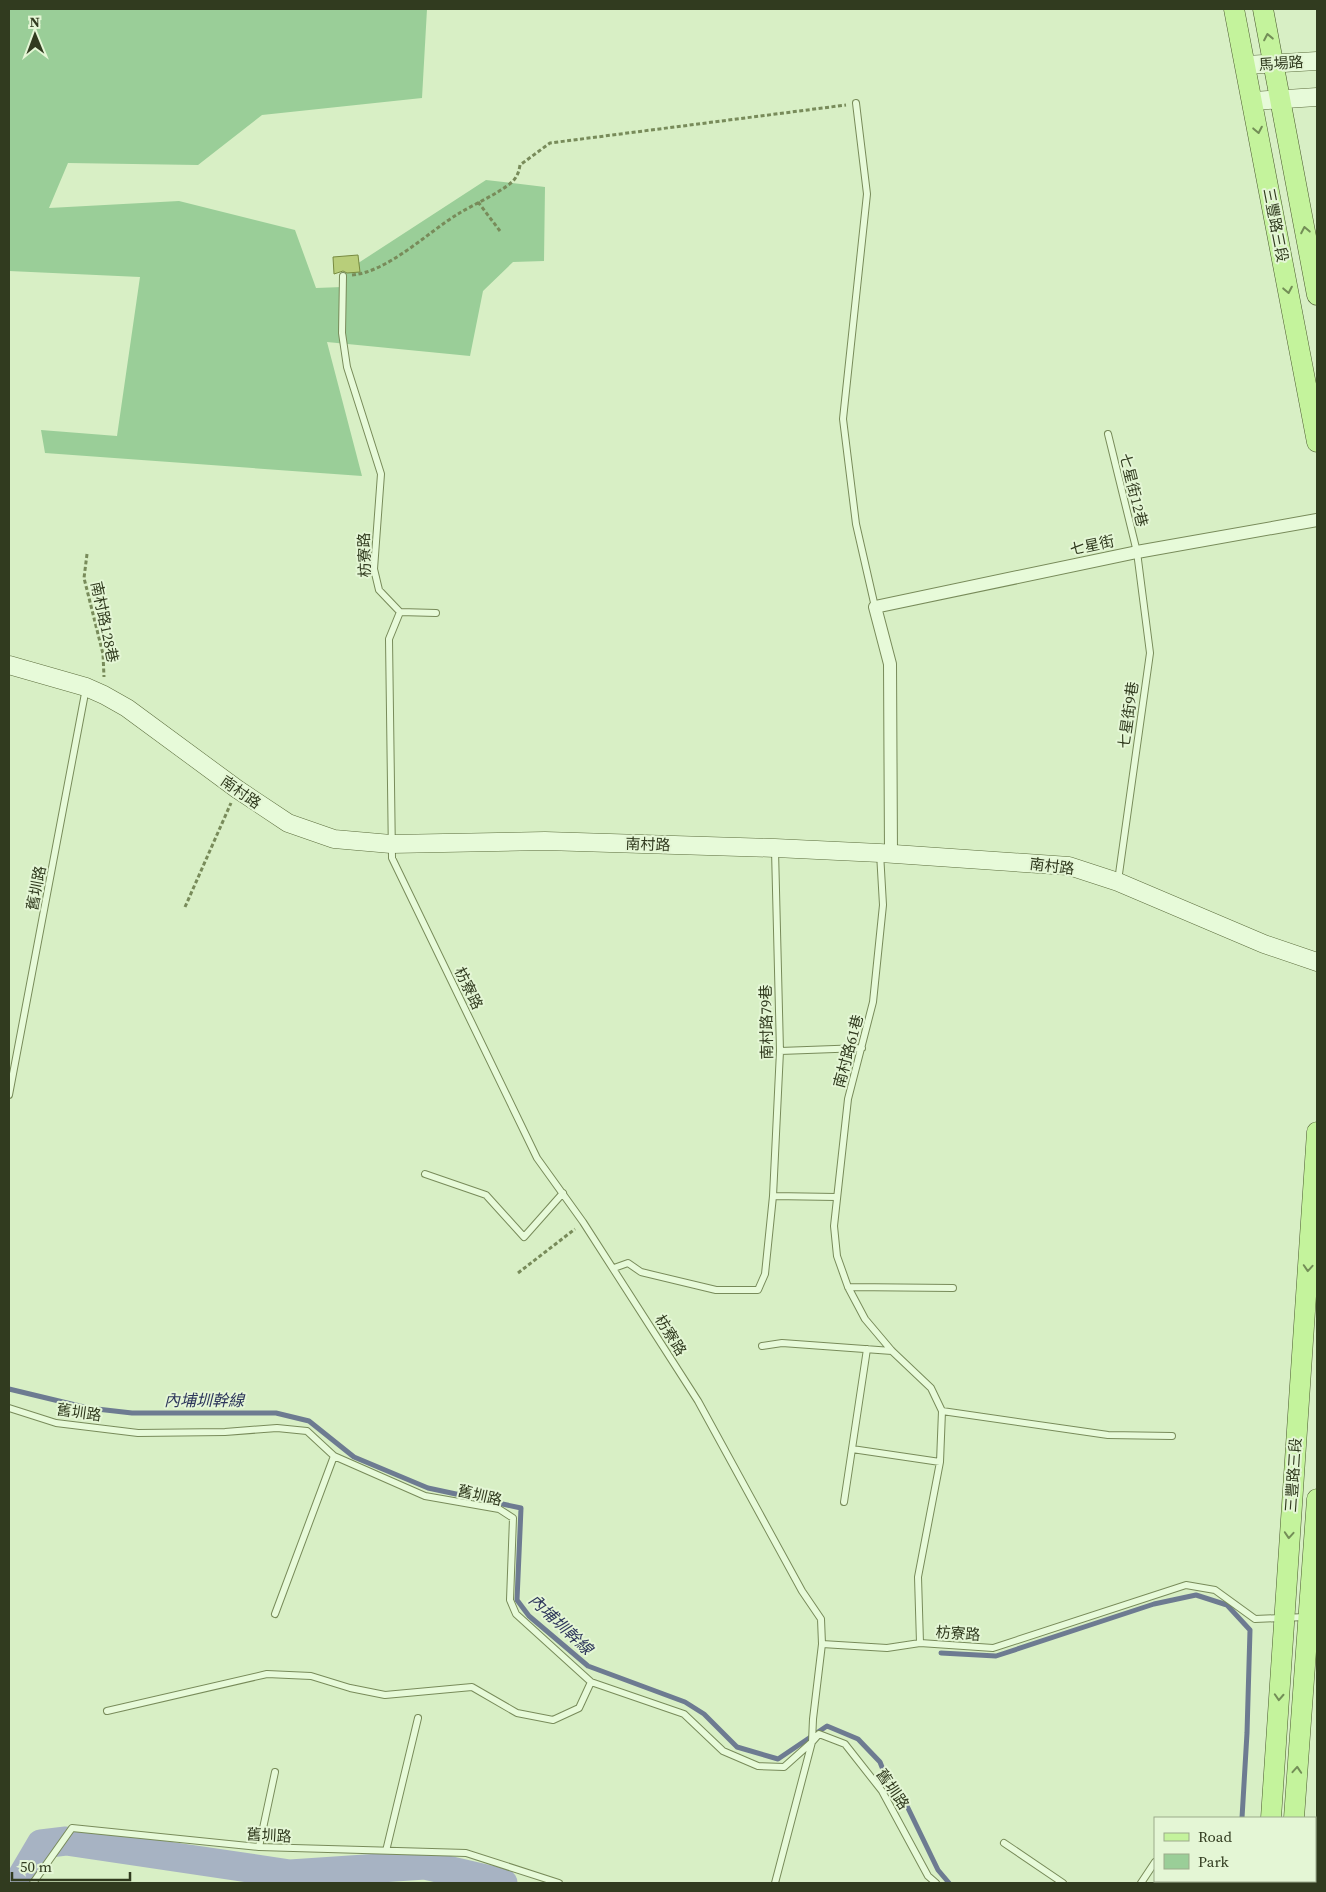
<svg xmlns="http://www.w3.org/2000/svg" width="1326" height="1892" viewBox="0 0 1326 1892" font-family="'Source Serif 4','Noto Sans TC',serif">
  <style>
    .green { fill: #9ace98 }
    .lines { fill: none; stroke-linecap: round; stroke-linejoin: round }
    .stream { stroke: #6d7b91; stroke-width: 5 }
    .river { stroke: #a7b3c3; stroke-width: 29 }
    .building { fill: #b8ce7a; stroke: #788b40 }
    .lane-casing { stroke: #788b5a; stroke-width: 8 }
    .street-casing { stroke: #788b5a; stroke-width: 14 }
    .secondary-casing { stroke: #5c6d3d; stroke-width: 19 }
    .primary-casing { stroke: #4b592f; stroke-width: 21 }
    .path { stroke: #788b5a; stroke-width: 3; stroke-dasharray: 4 2.5; stroke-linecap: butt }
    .lane { stroke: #e7fad9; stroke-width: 6 }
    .street { stroke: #e7fad9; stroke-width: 12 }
    .secondary { stroke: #e7fad9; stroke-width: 18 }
    .primary { stroke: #c4f39c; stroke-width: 20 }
    .oneway { stroke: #738e57 }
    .labels { text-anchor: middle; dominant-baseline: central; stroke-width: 4; stroke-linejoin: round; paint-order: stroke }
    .street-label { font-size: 15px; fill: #313b1f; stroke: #e4f6d5 }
    .water-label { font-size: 16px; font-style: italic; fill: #2e375b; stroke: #e4f6d5 }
  </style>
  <rect width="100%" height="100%" fill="#d8efc5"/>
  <path class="green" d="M9 9H427L422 98 262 115 198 165 68 163 49 208 179 201 295 230 316 288 342 287 346 271 486 180 545 187 544 261 513 262 483 291 470 356 327 342 362 476 45 453 41 430 117 436 140 277 9 271Z"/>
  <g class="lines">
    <path class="stream" d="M9 1389 88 1408 132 1413H276L309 1421 354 1457 428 1488 521 1508 517 1600 529 1616 588 1666 685 1702 704 1714 737 1747 778 1759 827 1726 858 1739 880 1762 889 1785 907 1806 938 1870 949 1883
      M941 1653 996 1656 1154 1604 1196 1595 1227 1605 1250 1630 1247 1733 1242 1818
      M1238 1883V1881"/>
    <path class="river" d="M18 1883 41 1844 66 1841 290 1874 425 1865 503 1883"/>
  </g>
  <path class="building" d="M358 255 360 272 347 273 343 271 334 274 333 257Z"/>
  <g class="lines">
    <defs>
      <path id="lane" d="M856 103 867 194 843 419 856 524 875 607
        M343 276 342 333 347 367 381 474 374 569 379 590 400 612 389 639 392 858 537 1158 583 1222 698 1401 802 1591 821 1619 822 1644 813 1719 812 1742 775 1883
        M1108 434 1137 552 1150 653 1118 881
        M400 612 436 613
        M880 853 883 905 873 1002 848 1099 834 1226 837 1256 848 1287 865 1319 892 1351 931 1388 942 1411 940 1462 918 1577 920 1643 993 1648 1186 1585 1215 1590 1255 1619 1305 1617
        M780 1051 862 1048
        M9 1095 86 688
        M425 1174 486 1195 524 1237 563 1193
        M773 1196 780 1051 775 850
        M614 1268 628 1263 641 1272 716 1290H758L765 1274 773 1196 836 1197
        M848 1287 953 1288
        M762 1346 782 1343 892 1351
        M9 1408 56 1423 138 1433 225 1432 277 1428 307 1431 334 1456 425 1496 499 1509 513 1518 510 1600 516 1614 591 1682 684 1714 723 1751 758 1766 784 1767 812 1742 819 1734 845 1744 882 1791 928 1876 936 1883
        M942 1411 1108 1435 1172 1436
        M852 1449 940 1462
        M844 1502 867 1349
        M275 1614 334 1456
        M822 1644 887 1648 920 1643
        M107 1711 267 1674 311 1676 350 1688 385 1695 472 1687 517 1713 553 1720 579 1708 591 1682
        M1004 1843 1063 1883
        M259 1847 275 1772
        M386 1851 418 1718
        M33 1883 72 1828 259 1847 466 1853 559 1883
        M1141 1883 1155 1862
        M1201 1883 1213 1881"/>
      <path id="street" d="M891 854 890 664 875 607 1137 552 1317 520"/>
      <path id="secondary" d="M1246 65 1317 61
        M1253 101 1317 97
        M9 665 86 687 104 695 127 708 237 789 288 823 334 839 391 844 545 841 775 848 880 853 1069 866 1118 882 1264 944 1317 962"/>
      <path id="primary" d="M1234 9 1317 442
        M1263 9 1317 295
        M1271 1818 1317 1132
        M1294 1818 1317 1499
        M1267 1883V1881
        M1289 1883V1881"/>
    </defs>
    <use href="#lane" class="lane-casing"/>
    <use href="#street" class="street-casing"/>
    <use href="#secondary" class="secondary-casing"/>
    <use href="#primary" class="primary-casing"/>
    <path class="path" d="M478 202 500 231
      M352 275C388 272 428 232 458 214 474 204 498 194 512 182 517 177 519 172 520 165L550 143 846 105
      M87 554 84 578 103 654 104 677
      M185 907 231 803
      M518 1273 575 1229"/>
    <use href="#lane" class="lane"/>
    <use href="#street" class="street"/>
    <use href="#secondary" class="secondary"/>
    <use href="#primary" class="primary"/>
  </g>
  <defs><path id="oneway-chevron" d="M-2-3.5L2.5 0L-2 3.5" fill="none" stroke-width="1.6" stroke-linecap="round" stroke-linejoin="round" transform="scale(1.25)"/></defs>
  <g class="oneway">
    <use href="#oneway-chevron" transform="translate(1268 37) rotate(-101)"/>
    <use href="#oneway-chevron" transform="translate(1258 130) rotate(79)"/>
    <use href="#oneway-chevron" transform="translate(1305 230) rotate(-101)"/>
    <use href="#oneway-chevron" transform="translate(1288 290) rotate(79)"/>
    <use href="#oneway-chevron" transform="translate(1308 1268) rotate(94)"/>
    <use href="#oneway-chevron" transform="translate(1289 1535) rotate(94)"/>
    <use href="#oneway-chevron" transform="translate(1279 1697) rotate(93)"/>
    <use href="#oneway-chevron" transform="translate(1297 1770) rotate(-86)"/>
  </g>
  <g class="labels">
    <g class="street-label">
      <text transform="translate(1281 63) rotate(-4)">馬場路</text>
      <text transform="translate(1276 225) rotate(79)">三豐路三段</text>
      <text transform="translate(1134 490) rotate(76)">七星街12巷</text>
      <text transform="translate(1092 545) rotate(-12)">七星街</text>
      <text transform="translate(364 555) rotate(-91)">枋寮路</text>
      <text transform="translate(105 622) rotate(78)">南村路128巷</text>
      <text transform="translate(1128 715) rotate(-82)">七星街9巷</text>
      <text transform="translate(241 792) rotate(35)">南村路</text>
      <text transform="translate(648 844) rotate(2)">南村路</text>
      <text transform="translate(1052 866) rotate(7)">南村路</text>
      <text transform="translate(36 888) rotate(-79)">舊圳路</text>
      <text transform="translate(469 988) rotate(64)">枋寮路</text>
      <text transform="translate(766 1022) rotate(-91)">南村路79巷</text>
      <text transform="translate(848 1051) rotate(-75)">南村路61巷</text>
      <text transform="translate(671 1335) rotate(58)">枋寮路</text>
      <text transform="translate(79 1412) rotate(8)">舊圳路</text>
      <text transform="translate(1293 1475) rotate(-86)">三豐路三段</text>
      <text transform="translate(480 1495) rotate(13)">舊圳路</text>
      <text transform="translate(958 1633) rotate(4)">枋寮路</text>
      <text transform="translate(893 1789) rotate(56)">舊圳路</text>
      <text transform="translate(269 1835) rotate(3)">舊圳路</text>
    </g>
    <g class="water-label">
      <text x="204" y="1400">內埔圳幹線</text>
      <text transform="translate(561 1624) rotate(43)">內埔圳幹線</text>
    </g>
  </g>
  <rect width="1326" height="1892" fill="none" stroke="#313b1f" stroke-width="20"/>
  <rect x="1154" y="1817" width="162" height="65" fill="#e4f6d5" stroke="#9cab8c"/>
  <rect x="1164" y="1833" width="25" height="8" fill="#c4f39c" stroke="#9cab8c"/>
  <text x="1198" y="1842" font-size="15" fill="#313b1f">Road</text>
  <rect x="1164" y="1854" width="25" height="15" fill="#9ace98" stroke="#9cab8c"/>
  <text x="1198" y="1867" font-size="15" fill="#313b1f">Park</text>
  <g transform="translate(35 35) rotate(359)" stroke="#e4f6d5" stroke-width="4" paint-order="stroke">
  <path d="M0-4L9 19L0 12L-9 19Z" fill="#313b1f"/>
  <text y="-8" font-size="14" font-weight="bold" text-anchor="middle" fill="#313b1f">N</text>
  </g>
  <path d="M12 1872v8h118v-8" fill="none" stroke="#313b1f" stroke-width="2.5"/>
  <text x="20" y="1872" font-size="15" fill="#313b1f" stroke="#e4f6d5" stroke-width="4" paint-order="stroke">50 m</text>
</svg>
